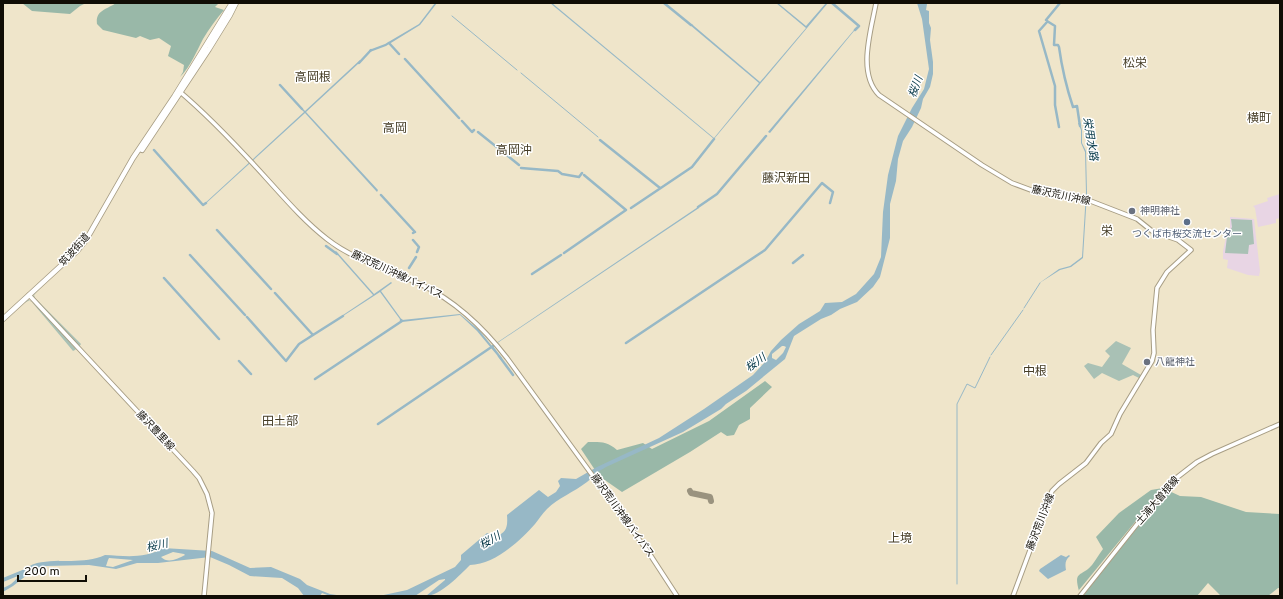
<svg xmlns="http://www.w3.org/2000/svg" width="1283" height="599" viewBox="0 0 1283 599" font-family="Overpass,'Noto Sans JP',sans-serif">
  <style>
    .education { fill: #e8d5e4 }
    .green { fill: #a9c1b5 }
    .forest { fill: #99b8a8 }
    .water { fill: #97b8c6; fill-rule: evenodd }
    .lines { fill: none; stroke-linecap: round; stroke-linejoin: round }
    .stream { stroke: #97b8c6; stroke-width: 1 }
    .canal { stroke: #97b8c6; stroke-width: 2.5 }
    .river { stroke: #97b8c6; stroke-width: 4 }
    .taxiway { stroke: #9a937f; stroke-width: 6 }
    .secondary-casing { stroke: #a79d84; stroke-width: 5.5 }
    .highway-casing { stroke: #a79d84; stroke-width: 6 }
    .secondary { stroke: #fff; stroke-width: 3.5 }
    .highway { stroke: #fff; stroke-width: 4.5 }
    .worship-dot { fill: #6b7280; stroke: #fff; stroke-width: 1.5 }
    .service-dot { fill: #5c6f8a; stroke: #fff; stroke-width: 1.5 }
    .labels { text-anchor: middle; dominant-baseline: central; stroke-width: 3; stroke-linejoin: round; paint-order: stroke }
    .street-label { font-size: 10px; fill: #100d05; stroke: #fff }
    .worship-label { font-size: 10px; fill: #5b616d; stroke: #fff; text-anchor: start }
    .service-label { font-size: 10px; fill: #4e5e75; stroke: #fff }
    .water-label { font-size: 11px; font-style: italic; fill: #023545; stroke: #fff }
    .quarter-label { font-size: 12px; fill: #453d26; stroke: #fff }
  </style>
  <rect width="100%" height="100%" fill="#efe5ca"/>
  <path class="education" d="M1280 194V218L1276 219V223L1258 227 1255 208 1253 206 1268 201 1267 198Z
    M1230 217 1254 219 1260 271 1259 276 1248 275 1227 268 1228 260 1223 259V251L1226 237 1230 227Z"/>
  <path class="green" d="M1231 219 1252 220 1254 244 1249 245 1248 254 1225 253 1227 237 1232 227Z
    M43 285 34 295 35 298 81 344 79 347 33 297 34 293Z
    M28 300C35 301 69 341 76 349L75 350 73 351 68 345 31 301H28L21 305Z
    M1116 341 1131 348 1122 364 1141 375 1139 378 1133 375 1119 381 1102 373 1094 379 1084 366 1088 363 1102 367 1110 356 1105 351Z"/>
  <path class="forest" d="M22 3H86L80 6 70 14 32 11Z
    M116 3H219L215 7 224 10C216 19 209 29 203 39 196 52 191 66 180 77L183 72 184 65 168 56 171 46 159 38 150 40 140 36 136 38 103 30 97 24C95 10 108 9 116 3Z
    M765 381 772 387 750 408V419L739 425 734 435 727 436 721 432 690 452 622 492 599 476 581 449 588 442C600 442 607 441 617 450L643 443 652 449 709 421Z
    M1163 488 1079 590V591C1073 570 1082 577 1092 565 1096 560 1099 554 1103 549L1096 537 1119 513 1151 490Z
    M1167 490 1180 496 1201 497 1246 512 1280 514V588H1278L1268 596H1221L1208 583 1197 596H1083Z"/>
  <path class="water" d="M435 3H437L420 25 386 46 370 52 369 50 385 44 419 24Z
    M550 3H552L714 138 759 83 690 25 692 24 694 26 760 82 806 28 776 3H778L806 26 826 3H828L714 139Z
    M917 3 927 4 926 10 929 11V23L931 28 930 40 933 62V74L930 87 923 99 921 108 912 127 903 141 898 159 896 181 890 204V238L880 277 873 287 857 302 840 309 831 315 821 319 794 336 785 359 746 391 726 404 721 409 683 432 606 467C603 469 599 471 596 473 592 476 590 480 587 482 574 492 558 498 547 509 542 514 539 519 535 524 520 541 494 565 470 565 460 575 440 596 426 596L445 580V579L439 580 415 596H379L407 590 455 567 461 560V555L487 533 496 537C506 532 508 528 507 515L539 490 548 497 556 492 560 486 558 481 561 478 576 479 597 467 659 438 704 409 753 375 765 362 771 351 781 340 799 324 820 311 825 303 842 302 856 294 874 274 881 257 883 212 888 175 898 136 912 108 924 89 929 69 922 19ZM782 346H784L786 347 783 353 776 360 772 358V354Z
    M859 25 770 133 768 132 854 30Z
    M360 60 361 62 358 64 306 112 378 190 377 192 305 113 203 206 204 204 304 112 302 110 303 109 305 111Z
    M1078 123H1080L1082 130V143L1086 151 1087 193 1083 258 1071 267 1060 270 1038 284 1059 269 1070 266 1082 257 1086 193 1085 152 1081 143V130Z
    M698 207 699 208 493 346 502 358 501 360 477 331 460 315 402 322 380 292 343 316V315L373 295 335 252 336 251 374 294 391 282 392 283 381 291 402 320 460 314 479 330 492 346Z
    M163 548 212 551 250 568 271 567 300 579 307 585 330 594 343 596H330L322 593 320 596H304L298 588 282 578 250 576 229 565 210 557 158 563H137L116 569 89 565 46 566 27 575 13 586 3 592V588C6 587 9 585 11 584 21 576 24 566 37 563 60 558 83 565 105 555 125 556 145 559 163 548ZM173 552 184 554 185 555C177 559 168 564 161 557ZM109 558 133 560 113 567 106 566 108 560Z
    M1061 555 1066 557 1069 555 1070 556C1065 560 1065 564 1066 570L1048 579 1039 571 1040 569Z"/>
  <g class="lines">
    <path class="stream" d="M452 16 517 70
      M521 73 598 137
      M1024 308 1040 283
      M991 355 1023 310
      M957 584V404L967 384 975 388 990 357"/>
    <path class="canal" d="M664 3 691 25
      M832 3 859 26 855 30
      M1046 20 1060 3
      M1047 21 1055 26 1054 45H1058L1059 47C1062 69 1066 86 1073 107L1077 106 1080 126
      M1047 22 1039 31 1055 86V105L1059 127
      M389 43 399 54
      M405 59 459 118
      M359 63 371 50
      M280 85 302 109
      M462 121 472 132 474 130
      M478 132 519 165
      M600 140 660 188
      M154 150 203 205 206 203
      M521 168 558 171 562 174 579 177 582 173
      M381 195 415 232 413 233
      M698 207 717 194 766 136
      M631 208 692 167 714 139
      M217 230 271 289
      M413 240 419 247 417 252
      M326 246 337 254
      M564 253 626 210 584 175
      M190 255 245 315
      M793 263 803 255
      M409 268 416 257
      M532 274 561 255
      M164 278 219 339
      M275 293 313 335 343 316
      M247 317 286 361 299 344 313 335
      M626 343 765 250 822 183 833 192 830 203
      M499 356 513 375
      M239 361 251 374
      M315 379 402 321 401 320
      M378 424 493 346"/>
    <path class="river" d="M3 580 25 571"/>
    <path class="taxiway" d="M690 491 691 493 710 497 711 501"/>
    <defs>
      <path id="secondary" d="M876 3C871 31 857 73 879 95L982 165 1012 183 1039 193 1088 200 1137 219 1152 231 1178 240 1191 250 1167 272 1157 288 1153 330 1154 353 1152 361 1120 414 1111 434 1101 443 1086 463 1059 484 1052 491 1013 596
        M179 91C211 118 239 148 267 179 286 200 305 222 327 239 355 261 391 270 422 285 457 302 483 327 507 358L649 553 677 596
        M29 295 193 471 199 478 207 494 212 513 204 596
        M1080 596 1157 499 1175 479 1197 462 1212 454 1280 424"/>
      <path id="highway" d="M142 150 209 49 230 15 236 3
        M3 319 77 251 86 240 133 158 174 97 232 3"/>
    </defs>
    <use href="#secondary" class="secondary-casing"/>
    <use href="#highway" class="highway-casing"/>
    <use href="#secondary" class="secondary"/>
    <use href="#highway" class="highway"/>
  </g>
  <g class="worship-dot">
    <circle cx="1132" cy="211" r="4"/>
    <circle cx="1147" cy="362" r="4"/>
  </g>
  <circle class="service-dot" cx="1187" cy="222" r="4"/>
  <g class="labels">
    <g class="street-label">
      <text transform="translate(1061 196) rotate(12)">藤沢荒川沖線</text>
      <text transform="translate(75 250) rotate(-48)">筑波街道</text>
      <text transform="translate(397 275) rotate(25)">藤沢荒川沖線バイパス</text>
      <text transform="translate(155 431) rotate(47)">藤沢豊里線</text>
      <text transform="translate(1158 501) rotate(-49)">土浦大曽根線</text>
      <text transform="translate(622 516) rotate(54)">藤沢荒川沖線バイパス</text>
      <text transform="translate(1041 522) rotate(-69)">藤沢荒川沖線</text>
    </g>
    <g class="worship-label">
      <text x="1140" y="211">神明神社</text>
      <text x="1155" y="362">八龍神社</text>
    </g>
    <g class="service-label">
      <text x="1187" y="234">つくば市桜交流センター</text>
    </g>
    <g class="water-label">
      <text transform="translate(916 87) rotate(-70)">桜川</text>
      <text transform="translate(1090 139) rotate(81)">栄用水路</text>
      <text transform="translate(756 363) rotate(-36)">桜川</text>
      <text transform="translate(490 541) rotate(-29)">桜川</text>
      <text transform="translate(157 546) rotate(-13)">桜川</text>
    </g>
    <g class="quarter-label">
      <text x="1135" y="64">松栄</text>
      <text x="313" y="78">高岡根</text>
      <text x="1259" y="119">横町</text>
      <text x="395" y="129">高岡</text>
      <text x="514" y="151">高岡沖</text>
      <text x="786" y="179">藤沢新田</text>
      <text x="1107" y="232">栄</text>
      <text x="1035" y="372">中根</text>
      <text x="280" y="422">田土部</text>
      <text x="900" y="539">上境</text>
    </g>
  </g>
  <rect width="1283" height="599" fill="none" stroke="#100d05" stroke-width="8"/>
  <path d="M18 575v6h68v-6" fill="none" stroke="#100d05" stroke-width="2"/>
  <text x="24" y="575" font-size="12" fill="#100d05" stroke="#ffffff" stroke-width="3" paint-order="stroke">200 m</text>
</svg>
